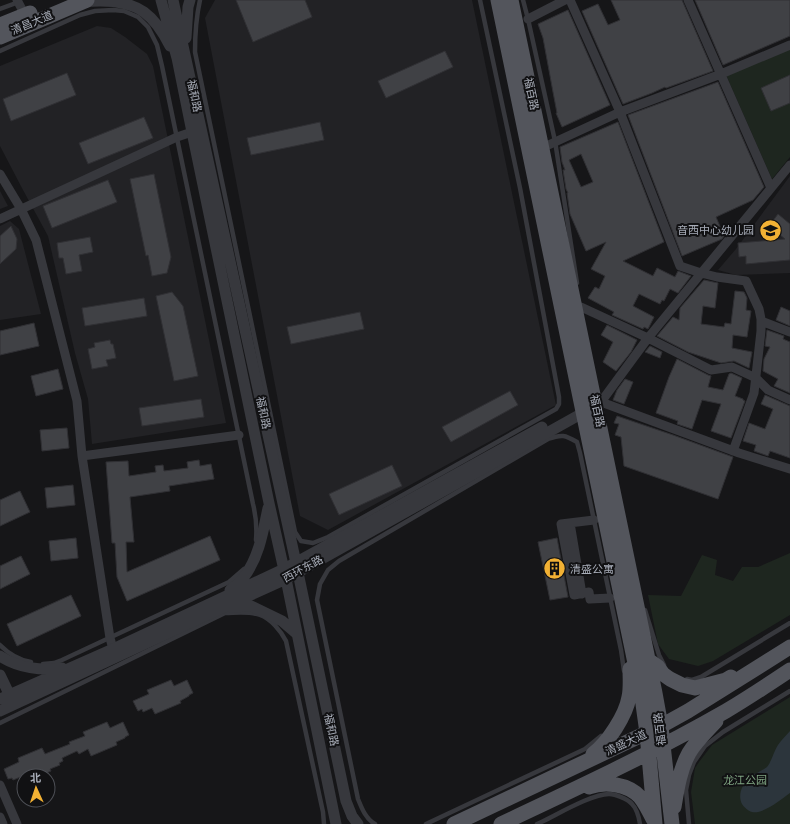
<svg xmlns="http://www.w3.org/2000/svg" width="790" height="824" viewBox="0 0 790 824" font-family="'Source Sans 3','Noto Sans SC',sans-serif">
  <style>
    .built { fill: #222225 }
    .green { fill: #1e261f }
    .water { fill: #2c353c }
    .building { fill: #404145; stroke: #303034; fill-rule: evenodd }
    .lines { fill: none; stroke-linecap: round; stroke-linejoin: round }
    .service { stroke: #37383d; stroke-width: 4.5 }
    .minor { stroke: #37383d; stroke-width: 9 }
    .tertiary { stroke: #37383d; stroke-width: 11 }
    .primary { stroke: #53555c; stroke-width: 15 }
    .labels { text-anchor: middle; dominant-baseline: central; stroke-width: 4; stroke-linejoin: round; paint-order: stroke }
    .street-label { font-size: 11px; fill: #a8adb8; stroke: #111113 }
    .poi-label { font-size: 11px; fill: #a8adb8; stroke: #111113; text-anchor: end }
    .park-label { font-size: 11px; fill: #7fa381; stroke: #111113 }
  </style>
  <rect width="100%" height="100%" fill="#161618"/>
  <path class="built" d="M215 0H472L556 405 328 530 300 516 205 18Z
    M97 26 111 28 125 37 147 54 153 66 226 423 92 444 88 399 75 353 48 236 23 190 0 146V66Z
    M790 176V273L736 275 718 270 736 249Z
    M0 191 8 206 0 209Z
    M10 221 19 229 41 314 0 320V226Z"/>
  <path class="green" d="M790 49V157L772 179 726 75Z
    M790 553V615L713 661 698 666 669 659 658 644 648 595 681 596 702 555 717 560 715 575 733 581 742 567H758Z
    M790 697V824H695L691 792 695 768 699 762 712 745Z"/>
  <path class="water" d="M790 731V793C782 799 762 815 752 812 748 811 744 807 742 804 739 798 740 791 743 786 748 775 758 774 767 767 771 763 774 751 778 745 781 740 786 736 790 731Z"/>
  <path class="building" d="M236 0H305L312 17 253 42Z
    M611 0H682L713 71 666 88 665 87 652 93 623 104 582 11 598 4 608 25 620 20Z
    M695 0H790V36L723 65Z
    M568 10 610 105 562 127 556 113H557L553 92 543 38 538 24Z
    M445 51 453 67 386 98 378 81Z
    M67 73 76 95 11 121 3 99Z
    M790 75V103L771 111 761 88Z
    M718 82 764 187 753 200 716 217 724 236 722 239 682 256 628 115Z
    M144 117 153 138 88 164 79 143Z
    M320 122 324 140 251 155 247 138Z
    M618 122 664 242 623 261 653 276 657 268 675 277 678 271 691 276 678 293 670 289 664 301 662 300 660 304 639 294 633 306 654 317 648 329 644 327 643 329 612 315 614 312 588 298 595 287 599 289 605 276 591 269 606 242 586 251 570 214 567 193H568L566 189 563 170H565L562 162 560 147ZM581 154 593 182 581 187 569 160Z
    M154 174 171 257 167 273 152 276 148 255 146 256 130 179Z
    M108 180 117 202 52 228 43 206Z
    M778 214 790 224V260L746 264V256L739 257 738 243 785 239 769 226Z
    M11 226 17 239 16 249 0 264V236Z
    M90 237 93 252 79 255 82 271 66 274 63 258H59L57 243Z
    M704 280 718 283 715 308 703 306 701 324 724 327 725 323 731 324 735 291 744 292 747 298 746 310 751 311 747 337 733 335 732 348 752 352 749 368 734 361 721 363 688 352 657 336 673 317 679 320 680 308Z
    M172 292 183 306 198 376 174 381 156 296Z
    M144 298 147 316 85 326 82 308Z
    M781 307 790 311V326L776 320Z
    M360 312 364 329 291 344 287 327Z
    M34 323 39 346 0 355V331Z
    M607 325 637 340 631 352 616 371 603 362 613 342 601 335Z
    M767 330 784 336 783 339 790 342V393L774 386 778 379 763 371 764 359 770 347 765 346Z
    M110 340 111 344H113L116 358 106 360 108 366 92 369 88 349 95 347 94 343Z
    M650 346 662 352 660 358 645 352Z
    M677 359 708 375 711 376 708 387 723 390 729 374 731 373 742 378 735 396 743 399V400L745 401 731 438 711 431 721 404 702 400 692 429 677 424 678 421 656 413 669 377Z
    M58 369 63 389 36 396 31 376Z
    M625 379 633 382 624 404 613 400 617 390Z
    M510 391 518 405 451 442 442 427Z
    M765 395 790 406V458L770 451 768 456 754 451 756 445 743 441 749 423 765 429 773 409 761 404Z
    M201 399 204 417 142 426 139 408Z
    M617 416 673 435 733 457 718 499 624 466 621 437 615 435 619 424 614 423Z
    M67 428 69 448 42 451 40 430Z
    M199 460 200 466 211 464 214 479 169 486 170 491 130 497 134 542H126L127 572 210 536 220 560 127 601 117 577 115 543H112L106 462 128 461 129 476 156 472 155 466 163 465 164 471 188 468 187 462Z
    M392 465 402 486 339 515 329 494Z
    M73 485 75 505 47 508 45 488Z
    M20 491 30 512 0 526V500Z
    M76 538 78 558 51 561 49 541Z
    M557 538 568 597 550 600 538 542Z
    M21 556 30 574 0 589V566Z
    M71 595 81 616 17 646 7 624Z
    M171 680 174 686 187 680 193 693 189 695V696L180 701 181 703 155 714 152 708 143 712 142 709 138 711 133 701 149 694 147 690Z
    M107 722 110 728 123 722 129 735 125 737V738L116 742 117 745 91 756 88 749 79 754 77 751 62 758 63 761 59 763 60 765 50 769 51 771 40 776H23L13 780 12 778 8 779 4 769 19 762 18 758 42 748 45 754 70 744 69 742 85 736 83 732Z"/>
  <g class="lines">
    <path class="service" d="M200 0C196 18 195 33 195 52L295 532 301 541 313 543 328 537 556 409 559 404V397L520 188 480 0
      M523 0 528 19 555 141 577 283
      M0 9 19 2
      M0 51 80 15 95 11 113 10 124 11 138 17 148 27 157 45 162 66 253 504C256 516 257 528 256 540
      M645 610 659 655 664 665
      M0 645C9 654 19 660 31 662
      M43 664 54 663 62 660 229 582 244 569
      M687 679 692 680 701 677 790 623
      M0 723 225 613C236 613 249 611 260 615 271 619 281 631 286 641L323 812 324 824
      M375 824C366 819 362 809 358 799L317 600 320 584 328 570 339 561 548 439C562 434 565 435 577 442L580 453 621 650 624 671
      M426 824 585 749 601 736
      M537 824C555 816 591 794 609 794 615 794 628 799 632 804 636 808 639 818 640 824
      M689 824 686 790 689 775 694 762 705 746 723 732 790 691"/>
    <path class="minor" d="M17 0 25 15
      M570 0 620 112 680 266 701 273 717 277 746 281 759 309 761 319V331L754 393 733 451
      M688 0 771 188
      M528 19 565 0
      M542 148 620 112 721 74 790 45
      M0 174 21 209 36 240 77 401 82 456 110 638 113 649
      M0 219 177 137 192 132
      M581 307 648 338 711 370 732 367 756 378 768 390 790 400
      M761 321 790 332
      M601 402 739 453 790 469
      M595 403 601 402 648 338 790 165
      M82 456 239 435
      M594 520 561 524 574 595 589 592 590 599 610 598
      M570 523 582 594
      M0 785 17 824
      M0 817 3 824"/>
    <path class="tertiary" d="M161 0 177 58 192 132 269 503 286 579 336 824
      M173 0 296 563 346 801 352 816 358 824
      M82 2C102 0 127 0 144 12 155 20 164 34 170 46
      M186 38 188 7 190 0
      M230 590C235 586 241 582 244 577 259 557 263 532 268 508
      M231 607 251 606 282 621 296 633
      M0 656C18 668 42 671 62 668
      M0 675 12 700
      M0 699 113 649 284 569 542 427
      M0 711 209 614 286 579 588 410"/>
    <path class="primary" d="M498 0 642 697 647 733 655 824
      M511 0 655 693 661 726 663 745 672 824
      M0 25 30 13
      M0 37 87 0
      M648 660 658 667 663 674 670 679 682 685 695 688 726 680 731 677
      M593 754C608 743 626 715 629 697 631 688 630 679 630 669
      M589 787C605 781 628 784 640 797 645 803 649 811 653 819
      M674 807C677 789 680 769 689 753 696 741 707 731 716 721
      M454 824 661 726 688 711 790 647
      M501 824C577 788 653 753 726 711 748 698 769 684 790 670"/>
  </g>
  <defs>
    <symbol id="school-disc" viewBox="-11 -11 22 22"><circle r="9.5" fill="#f2b134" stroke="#111113"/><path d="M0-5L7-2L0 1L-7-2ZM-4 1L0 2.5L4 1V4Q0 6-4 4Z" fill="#111"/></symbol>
    <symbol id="building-disc" viewBox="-11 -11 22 22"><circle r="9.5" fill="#f2b134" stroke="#111113"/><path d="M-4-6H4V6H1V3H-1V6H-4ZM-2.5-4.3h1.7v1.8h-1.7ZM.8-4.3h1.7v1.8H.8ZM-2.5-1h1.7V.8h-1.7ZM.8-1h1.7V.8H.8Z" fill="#111"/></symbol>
  </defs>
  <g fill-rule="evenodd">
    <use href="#school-disc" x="758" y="218" width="25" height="25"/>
    <use href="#building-disc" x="542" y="556" width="25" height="25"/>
  </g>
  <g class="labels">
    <g class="street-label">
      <text transform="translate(32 23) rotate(-23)">清昌大道</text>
      <text transform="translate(531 94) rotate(78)">福百路</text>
      <text transform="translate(194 96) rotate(78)">福和路</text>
      <text transform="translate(597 411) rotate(78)">福百路</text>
      <text transform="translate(263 413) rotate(78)">福和路</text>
      <text transform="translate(303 569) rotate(-28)">西环东路</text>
      <text transform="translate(660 729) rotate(-97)">福百路</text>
      <text transform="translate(331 730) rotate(78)">福和路</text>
      <text transform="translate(626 743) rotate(-25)">清盛大道</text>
    </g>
    <g class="poi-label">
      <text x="754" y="230">音西中心幼儿园</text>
      <text x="570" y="569" text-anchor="start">清盛公寓</text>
    </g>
    <g class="park-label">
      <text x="745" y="780">龙江公园</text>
    </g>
  </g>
  <g transform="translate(36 788) rotate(357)"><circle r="19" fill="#111113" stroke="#4d4f55"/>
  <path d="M0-3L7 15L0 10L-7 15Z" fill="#f2b134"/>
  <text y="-6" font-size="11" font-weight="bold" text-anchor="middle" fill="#a8adb8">北</text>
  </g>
</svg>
